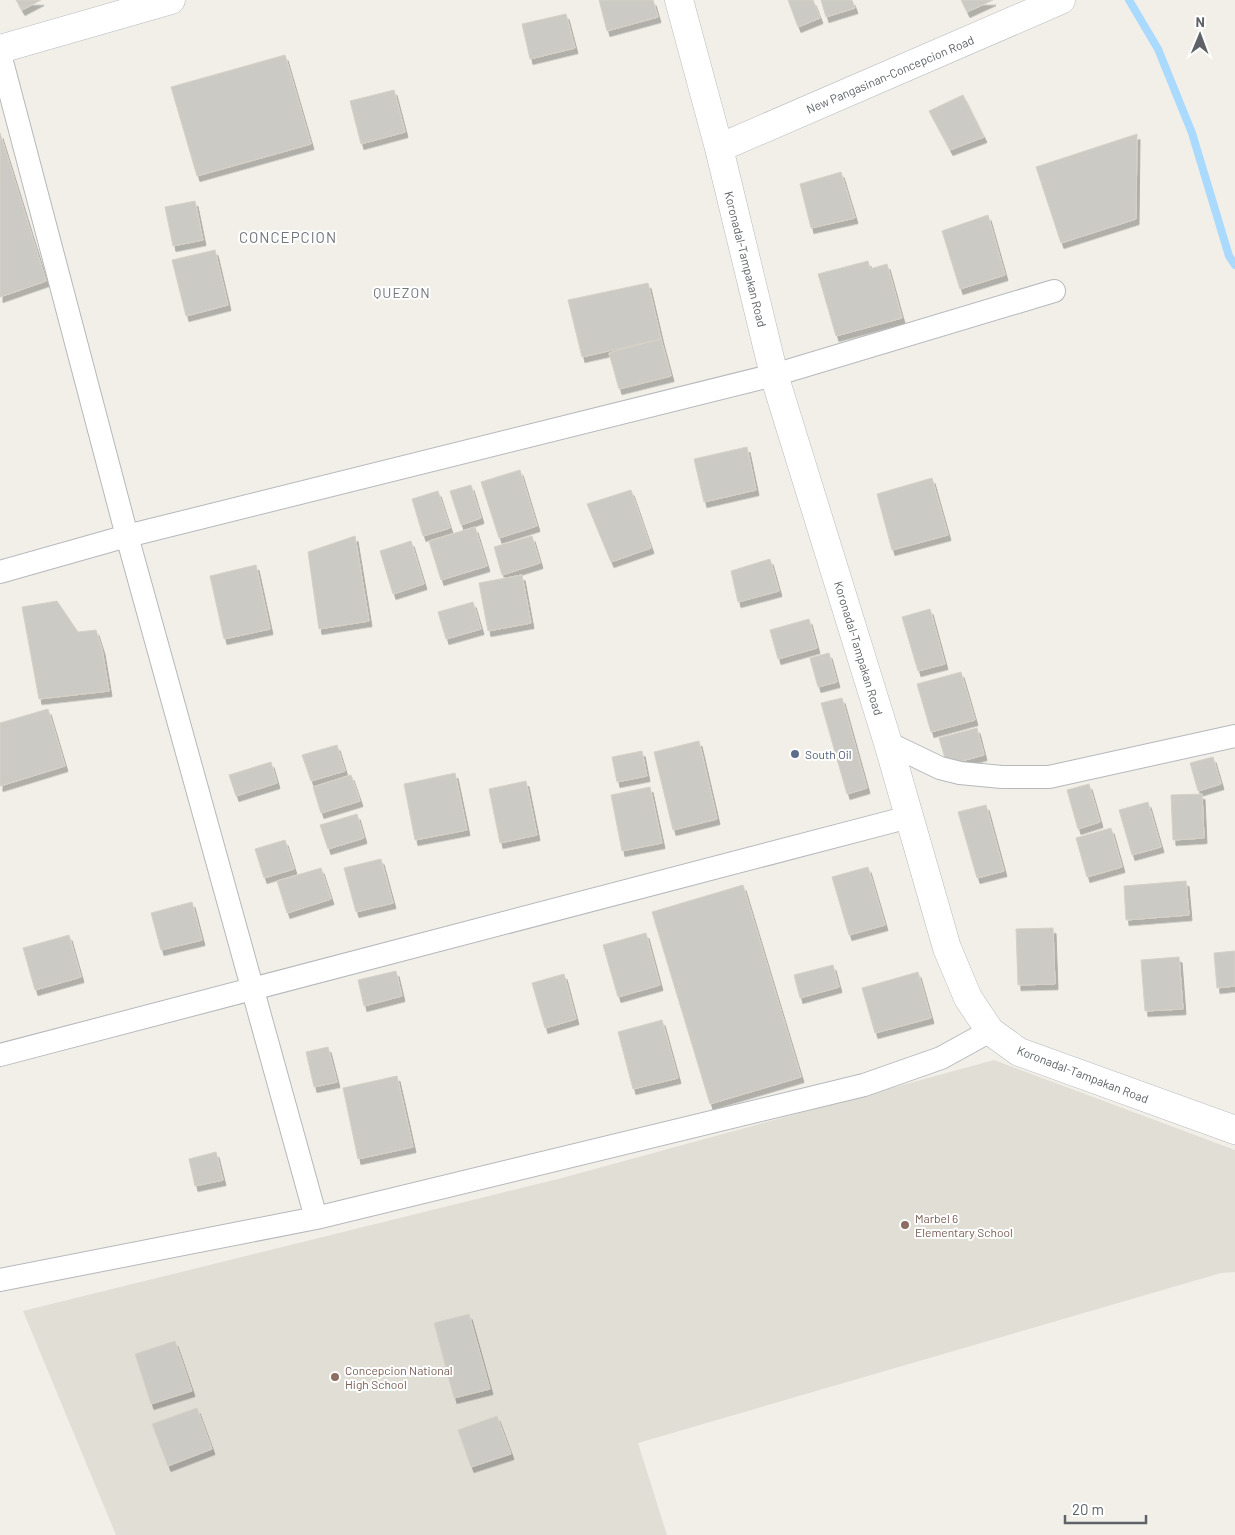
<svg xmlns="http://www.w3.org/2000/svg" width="1235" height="1535" viewBox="0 0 1235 1535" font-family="Barlow,sans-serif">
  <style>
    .education { fill: #e1ded6 }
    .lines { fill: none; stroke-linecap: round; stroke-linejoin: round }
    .stream { stroke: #aadaff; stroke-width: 8 }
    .building { fill: #cccac5; stroke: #d6d1c6; filter: url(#shadow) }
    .minor-casing { stroke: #b5b8bc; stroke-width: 24 }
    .secondary-casing { stroke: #b6babf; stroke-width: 29 }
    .minor { stroke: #fff; stroke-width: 22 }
    .secondary { stroke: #fff; stroke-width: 28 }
    .service-dot { fill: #5c6f8a; stroke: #fff; stroke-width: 2 }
    .education-dot { fill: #8d6e63; stroke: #fff; stroke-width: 2 }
    .labels { text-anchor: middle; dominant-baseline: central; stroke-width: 4; stroke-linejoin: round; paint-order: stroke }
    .street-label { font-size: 12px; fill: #5f6368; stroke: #fff }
    .service-label { font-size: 12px; fill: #4e5e75; stroke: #fff; text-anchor: start }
    .education-label { font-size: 12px; fill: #785e54; stroke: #fff; text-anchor: start }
    .neighbourhood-label { font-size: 14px; letter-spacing: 1px; fill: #70757a; stroke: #fff }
    .quarter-label { font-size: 15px; letter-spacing: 1px; fill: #70757a; stroke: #fff }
  </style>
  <defs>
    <filter id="shadow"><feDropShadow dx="3" dy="5.5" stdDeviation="0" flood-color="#0004"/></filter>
  </defs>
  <rect width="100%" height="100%" fill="#f1efe8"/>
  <path class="education" d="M994 1060 1235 1150V1272L1221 1273 638 1443 667 1535H116L23 1311 562 1178Z"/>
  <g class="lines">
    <path class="stream" d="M1129 0 1158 49 1192 133 1229 256 1235 265"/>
  </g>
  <path class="building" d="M16 0H41L22 10Z
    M599 0H653L658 17 607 31Z
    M788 0H813L820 18 798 27Z
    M821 0H852L855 8 826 17Z
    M961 0H993L967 12Z
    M566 14 575 48 530 59 522 24Z
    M285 55 311 144 197 176 171 87Z
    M394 90 405 132 361 144 350 101Z
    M963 95 984 137 950 150 929 111Z
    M0 133 46 281 0 297Z
    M1137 134 1136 219 1061 243 1036 167Z
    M841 172 855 218 811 228 800 184Z
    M195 201 203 240 173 246 165 207Z
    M988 215 1005 275 960 289 942 231Z
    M215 250 228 305 186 316 172 260Z
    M868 261 870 269 887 264 902 318 836 336 818 274Z
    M648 283 661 339 582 357 568 300Z
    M661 339 671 376 619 389 609 353Z
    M747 447 756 490 704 502 694 459Z
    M520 470 537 526 499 538 481 482Z
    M932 478 948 535 892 550 877 494Z
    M471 485 481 518 461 525 450 491Z
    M631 490 651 548 611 562 587 504Z
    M438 491 450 528 423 536 412 499Z
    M475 527 487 566 441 580 429 541Z
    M355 536 369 621 319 629 308 552Z
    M532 536 540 563 502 575 494 547Z
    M411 541 424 584 393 594 380 551Z
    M770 559 779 591 738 602 731 571Z
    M256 565 270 629 224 639 210 576Z
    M522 575 531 623 488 631 479 583Z
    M57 601 78 632 96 630 102 649 109 691 39 699 22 607Z
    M473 602 481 629 446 639 438 612Z
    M930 609 945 664 918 671 902 617Z
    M809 619 817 648 778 659 770 630Z
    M829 653 837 682 818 687 810 658Z
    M961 672 975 720 931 732 917 684Z
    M842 698 867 788 847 794 821 703Z
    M48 709 65 766 0 786V723Z
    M977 728 984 755 947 765 939 738Z
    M699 741 717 819 673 830 654 752Z
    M337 745 345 771 311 781 302 755Z
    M642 751 647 776 617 782 612 757Z
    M1213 757 1221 784 1198 791 1190 763Z
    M271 762 277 783 236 796 229 775Z
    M455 773 467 830 415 840 404 784Z
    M351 775 360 801 321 813 313 787Z
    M526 781 537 835 500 843 489 789Z
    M1089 784 1100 822 1078 829 1067 790Z
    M650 787 662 843 622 851 611 795Z
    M1202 794 1204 838 1173 840 1171 795Z
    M1148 802 1161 847 1132 855 1119 810Z
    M986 805 1004 871 977 878 958 812Z
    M357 814 364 838 328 849 320 825Z
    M1111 828 1122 867 1087 877 1076 838Z
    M285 840 294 869 264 878 255 849Z
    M381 859 393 903 356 912 344 868Z
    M868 867 885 925 849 935 832 877Z
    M321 868 331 899 287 913 277 881Z
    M1186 881 1189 915 1126 920 1124 886Z
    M743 885 801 1077 710 1104 652 912Z
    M192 902 202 940 161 950 151 913Z
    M1053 928 1055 984 1018 985 1016 929Z
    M646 933 660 985 618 997 603 945Z
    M69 935 81 977 35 990 23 948Z
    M1235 951V986L1217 988 1214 953Z
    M1179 957 1183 1009 1145 1011 1141 960Z
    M833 965 839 987 800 998 794 975Z
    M396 971 402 996 364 1006 358 980Z
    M918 972 931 1018 875 1033 862 988Z
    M564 974 576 1019 545 1028 532 983Z
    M662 1020 678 1078 633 1089 618 1032Z
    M328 1047 337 1082 314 1087 306 1052Z
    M397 1076 413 1147 358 1159 343 1088Z
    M216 1152 223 1180 195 1186 189 1159Z
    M469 1314 490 1389 454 1398 434 1323Z
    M175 1341 192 1391 151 1404 135 1354Z
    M197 1408 212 1449 168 1466 152 1424Z
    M497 1416 511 1454 471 1467 458 1430Z"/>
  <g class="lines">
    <defs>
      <path id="minor" d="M0 54 127 536 316 1218
        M0 572 127 536 774 375 1054 291
        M888 743 940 768 960 773 1002 777H1049L1235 736
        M0 1055 909 817
        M0 1280 316 1218 864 1085 941 1058 990 1031"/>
      <path id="secondary" d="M679 0 719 148 774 375 888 743 947 948 968 998 990 1031 1019 1052 1235 1130
        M0 49 171 0
        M719 148 1061 0"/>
    </defs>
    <use href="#minor" class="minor-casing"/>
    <use href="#secondary" class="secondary-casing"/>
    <use href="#minor" class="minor"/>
    <use href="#secondary" class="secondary"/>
  </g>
  <circle class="service-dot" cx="795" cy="754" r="5"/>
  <g class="education-dot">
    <circle cx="905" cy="1225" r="5"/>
    <circle cx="335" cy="1377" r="5"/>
  </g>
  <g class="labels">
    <g class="street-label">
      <text transform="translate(890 74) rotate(-23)">New Pangasinan-Concepcion Road</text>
      <text transform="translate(746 259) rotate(76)">Koronadal-Tampakan Road</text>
      <text transform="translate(859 648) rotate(73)">Koronadal-Tampakan Road</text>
      <text transform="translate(1083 1074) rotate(21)">Koronadal-Tampakan Road</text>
    </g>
    <g class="service-label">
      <text x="805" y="754">South Oil</text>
    </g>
    <g class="education-label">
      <text x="915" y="1218">Marbel 6<tspan x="915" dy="14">Elementary School</tspan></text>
      <text x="345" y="1370">Concepcion National<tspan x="345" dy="14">High School</tspan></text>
    </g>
    <g class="neighbourhood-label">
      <text x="402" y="292">QUEZON</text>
    </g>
    <g class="quarter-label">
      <text x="288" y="237">CONCEPCION</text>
    </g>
  </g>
  <g transform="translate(1200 35) rotate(1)" stroke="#ffffff" stroke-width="4" paint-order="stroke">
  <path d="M0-4L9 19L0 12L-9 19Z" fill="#5f6368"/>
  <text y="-8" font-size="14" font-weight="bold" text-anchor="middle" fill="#5f6368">N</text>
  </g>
  <path d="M1065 1515v8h81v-8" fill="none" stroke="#5f6368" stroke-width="2.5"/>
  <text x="1072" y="1515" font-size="15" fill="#5f6368" stroke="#ffffff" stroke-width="4" paint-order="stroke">20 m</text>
</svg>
